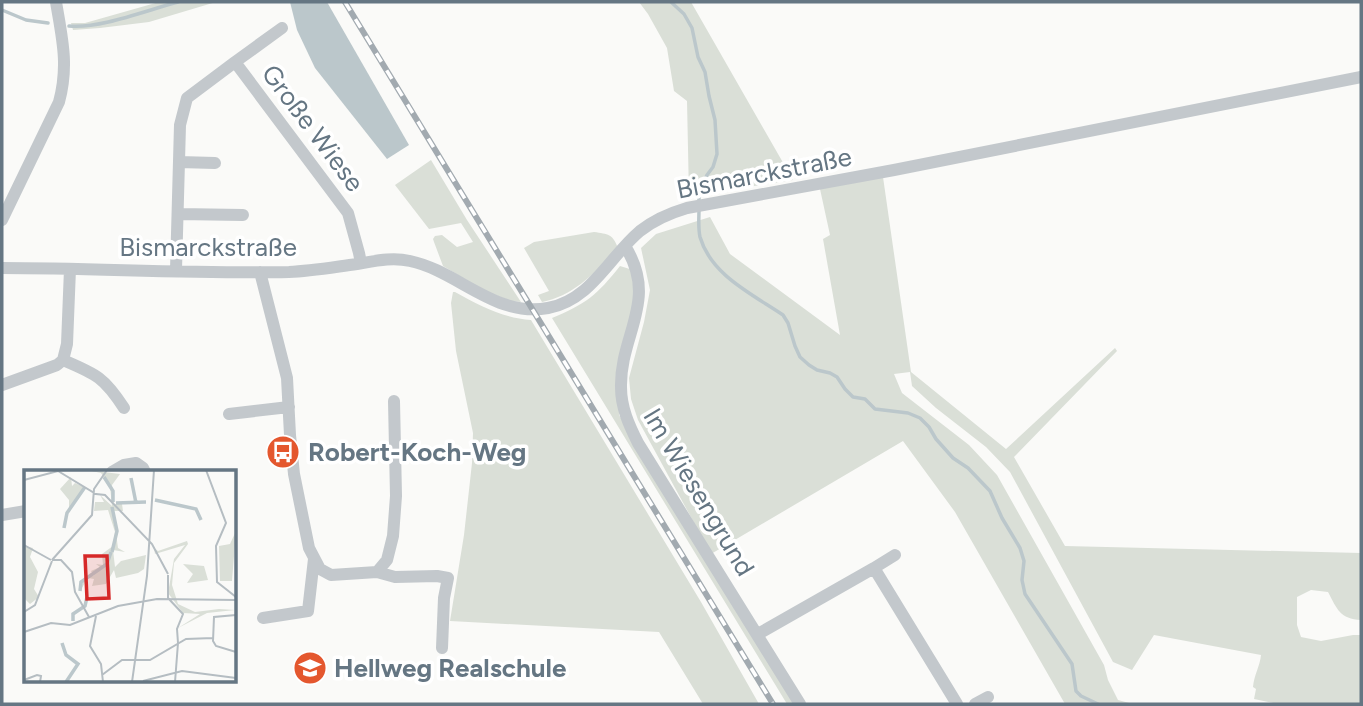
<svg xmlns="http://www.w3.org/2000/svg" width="1363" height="706" viewBox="0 0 1363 706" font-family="Figtree,sans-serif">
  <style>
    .green { fill: #dadfd7 }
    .water { fill: #bbc7cb }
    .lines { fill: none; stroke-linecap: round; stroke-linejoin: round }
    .stream { stroke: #bbc7cb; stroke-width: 3.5 }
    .street { stroke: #c3c8cc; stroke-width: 12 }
    .rail-casing { stroke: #a2aab0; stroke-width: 6 }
    .rail { stroke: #fff; stroke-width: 3.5; stroke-dasharray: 10; stroke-linecap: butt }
    .labels { text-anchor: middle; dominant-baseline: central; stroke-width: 7; stroke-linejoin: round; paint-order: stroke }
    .street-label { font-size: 26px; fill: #657683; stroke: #fff }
    .poi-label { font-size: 26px; font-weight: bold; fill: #657683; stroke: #fff; text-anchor: start }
    .inset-river { fill: none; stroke: #bbc7cb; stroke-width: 3.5 }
    .inset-road { fill: none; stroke: #b5bdc2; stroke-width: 2 }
    .view { fill: #d62828; fill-opacity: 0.15; stroke: #d62828; stroke-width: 3.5 }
    .inset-edge { fill: none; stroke: #657683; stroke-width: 3.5 }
  </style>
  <rect width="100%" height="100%" fill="#fafaf8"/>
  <path class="green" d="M159 2H216L149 22 100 28 73 30 71 23H85Z
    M639 2H691L793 180 689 196 687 101 674 91 667 48 648 14Z
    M431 160 467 220 521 302 511 301 485 291 443 266 434 242 433 239 435 236 442 235 457 247 473 242 461 223 429 229 395 185Z
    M883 177 911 372 1006 449 1115 348 1117 351 1014 457 1065 546 1361 553V620C1340 619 1337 609 1328 592L1311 590 1297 597V625L1301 637 1321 641 1353 635H1361V704H1278L1254 699 1256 689 1253 687C1254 675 1260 666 1261 655L1154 635 1132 670 1113 662 1010 472 986 447 936 408 912 386 910 372 894 374 902 393 969 445 997 475 1104 665 1108 680 1118 700 1133 704H1065L955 512 903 441 711 554 638 420 631 399 629 378 644 322 650 290 641 248 656 234 710 217 730 254 840 335 823 239 830 235 820 189Z
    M594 232C608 234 613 234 618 248 597 271 574 296 542 302L538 295 549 291 524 248 534 242Z
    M620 266 633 270 636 290 619 415 797 704H787L552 318C586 304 597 295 620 266Z
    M453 292H455C480 306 503 318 531 320L701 602 759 704H703L659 632 450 621 464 535 472 463 473 433 456 351 451 303Z"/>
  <path class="water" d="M290 2H327L409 145 387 159 315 68 297 30Z"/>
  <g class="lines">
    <path class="stream" d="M671 2 684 14 692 28 698 57 705 72 709 96 715 120 717 154 713 167 707 175 699 194V201
      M2 10 26 20 48 23
      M69 26C100 29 147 10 178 2
      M699 209C699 218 698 228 700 237 711 275 752 294 783 315L788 323 795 346 800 357 809 365 817 370 830 373 837 377 845 389 853 397 865 399 875 409 908 413 920 418 929 427 936 439 953 458 968 468 990 491 1002 518 1020 548 1024 561 1022 580 1025 594 1072 664 1076 691 1081 696 1098 704"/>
    <path class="street" d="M235 62 282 28
      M179 162 215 163
      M178 214 243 215
      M2 220 59 102C69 65 62 38 56 2
      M625 246C659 300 620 334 621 387 621 408 629 425 638 443L800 704
      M2 268C97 268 193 274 289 272 311 271 334 267 357 264 375 261 392 257 410 261 458 271 495 318 548 308 591 300 609 257 640 231 654 220 670 213 687 208L894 170 1361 77
      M176 270 180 125 187 98 235 62 348 213 359 253 361 263
      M260 272 287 378 290 435 294 474 309 548 320 569 331 575 377 572 387 560 393 536 396 496 394 401
      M63 360C96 374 104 377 124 408
      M2 385 57 365 63 360 67 344 70 269
      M229 414 289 407
      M112 472 124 465 136 463 143 468 145 472
      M2 515 26 511
      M874 568 895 555
      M377 572 395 577 437 576 448 578 444 598 442 648
      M263 618 308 611 314 559
      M758 634 874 568 957 704
      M975 704 988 697"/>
    <defs>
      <path id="rail" d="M345 2 773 704"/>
    </defs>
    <use href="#rail" class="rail-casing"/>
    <use href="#rail" class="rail"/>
  </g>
  <defs>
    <symbol id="bus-disc" viewBox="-11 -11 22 22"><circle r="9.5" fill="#e4572e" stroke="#fff"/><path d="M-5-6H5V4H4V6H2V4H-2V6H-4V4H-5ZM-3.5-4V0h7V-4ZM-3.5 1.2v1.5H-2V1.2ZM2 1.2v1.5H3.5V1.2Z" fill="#fff"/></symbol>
    <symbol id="school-disc" viewBox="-11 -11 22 22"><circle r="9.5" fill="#e4572e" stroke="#fff"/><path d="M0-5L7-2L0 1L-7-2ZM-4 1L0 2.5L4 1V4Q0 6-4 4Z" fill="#fff"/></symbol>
  </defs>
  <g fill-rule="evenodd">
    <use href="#bus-disc" x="264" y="433" width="38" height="38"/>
    <use href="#school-disc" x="291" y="649" width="38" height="38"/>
  </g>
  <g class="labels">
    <g class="street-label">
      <text transform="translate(313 128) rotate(53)">Große Wiese</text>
      <text transform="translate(764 173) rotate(-11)">Bismarckstraße</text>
      <text x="208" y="247">Bismarckstraße</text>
      <text transform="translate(699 492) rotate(59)">Im Wiesengrund</text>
    </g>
    <g class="poi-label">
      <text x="308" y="452">Robert-Koch-Weg</text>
      <text x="334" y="668">Hellweg Realschule</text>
    </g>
  </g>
  <g transform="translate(24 470)">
    <rect width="212" height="212" fill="#fafaf8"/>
    <path d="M63 0 96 4 88 15 90 34H98L99 41H89L94 78 101 82 89 80 91 97 97 91 122 85 120 99 114 103 92 108 90 100 82 114 68 116 70 109 64 108 56 121 57 111 68 104 70 106 67 101 76 97 72 94 79 95 78 84 89 76 91 62 84 40 70 41 71 32H80L76 25 88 36 86 16 77 3ZM47 7 48 16 51 13 60 17 45 41V30L36 19ZM212 61 208 111H196L195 76 206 74ZM163 71 164 74 150 93 148 115 154 134 171 142 195 139 211 140 183 143 154 158 176 144 159 143 144 123 150 89 161 75 131 84 130 78 134 81ZM0 76 9 78 6 87 14 102 10 119 15 127 6 134 1 129ZM159 94 180 96 184 110 163 113 169 104Z" fill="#dadfd7"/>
    <path class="inset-river" d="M80 7 89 21V32M107 8 112 33M131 30 172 39 177 50M92 33 122 32M40 58 43 43 61 17M88 82 93 61 88 37M56 121 57 112 83 94 87 82M49 151V144L61 136 63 127M38 173 42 185 54 194 42 212"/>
    <path class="inset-road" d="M182 0 202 53 192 76 193 112 212 127M0 10 34 1 72 24 81 25 128 74 144 104M0 75 27 90M28 90 68 45 70 19 83 0M28 90H37L48 102 51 122 65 147M144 105V128L159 144 153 159 154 173M0 142 11 135 28 91M212 145 190 147 189 171 192 176 212 182M72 146 66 176 77 194 79 212M0 162 27 153 46 155 94 136 133 129 212 130M78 205 98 190H126L162 169 189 168M0 210 13 205 17 206 16 212M119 211 158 201 212 208M108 212 123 106 130 0M151 212 154 173"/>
    <path class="view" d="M61 86H83L85 128 63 129Z"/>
    <rect width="212" height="212" class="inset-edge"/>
  </g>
  <rect width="1363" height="706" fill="none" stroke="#657683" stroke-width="7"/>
</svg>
